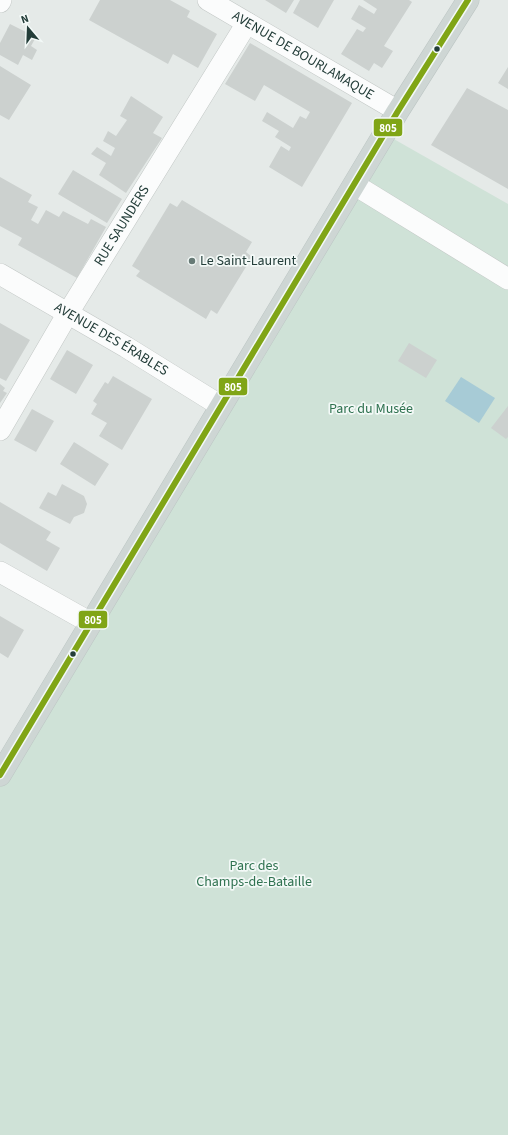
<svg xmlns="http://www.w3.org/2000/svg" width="508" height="1135" viewBox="0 0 508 1135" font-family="'Source Sans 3',sans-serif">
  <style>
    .green { fill: #cfe2d7 }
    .water { fill: #a7cbd6 }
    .building { fill: #ccd1cf }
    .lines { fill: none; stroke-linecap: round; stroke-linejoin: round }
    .minor-casing { stroke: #c2c7c5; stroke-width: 22 }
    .major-casing { stroke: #bdc6c4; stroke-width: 23 }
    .minor { stroke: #fbfcfc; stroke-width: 21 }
    .major { stroke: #ced6d4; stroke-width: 22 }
    .bus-1-casing { stroke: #f3f9f7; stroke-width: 9 }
    .bus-1 { stroke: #80a516; stroke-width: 6 }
    .bus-dot { fill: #233d39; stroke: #f3f9f7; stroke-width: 1.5 }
    .poi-dot { fill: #677a76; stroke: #f3f9f7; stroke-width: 1.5 }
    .labels { text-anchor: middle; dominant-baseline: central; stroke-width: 3.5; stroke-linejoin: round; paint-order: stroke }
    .street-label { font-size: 14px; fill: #233d39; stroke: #f3f9f7 }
    .poi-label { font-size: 14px; fill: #233d39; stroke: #f3f9f7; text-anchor: start }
    .park-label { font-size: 14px; fill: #2f7250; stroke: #f3f9f7 }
    .line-badge { stroke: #f3f9f7; stroke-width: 1.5 }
    .badge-label { font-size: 11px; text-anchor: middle; font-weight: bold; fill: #fff }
  </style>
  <rect width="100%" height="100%" fill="#e5eae8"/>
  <path class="green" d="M385 134 508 204V1135H0V773Z"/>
  <path class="water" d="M461 377 495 398 479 423 445 401Z"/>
  <path class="building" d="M100 0H170L190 11 187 17 217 34 198 68 173 54 168 64 89 20Z
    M265 0H294L286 13Z
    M300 0H334L318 28 293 13Z
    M363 0H409L412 2 384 46 393 51 382 68 374 63 369 71 341 54 357 29 363 32 366 28 351 19 359 5 374 14 377 9Z
    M10 24 36 37 31 46 37 50 32 60 23 55 18 65 0 55V43Z
    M250 43 352 103 302 187 269 167 281 146 289 151 291 147 275 137 279 131 262 121 267 112 293 128 300 116 306 119 310 112 264 85 255 101 225 84Z
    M0 66 31 85 9 120 0 115Z
    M508 67V89L498 83Z
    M467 88 508 110V189L431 145Z
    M131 96 163 117 153 133 162 138 126 193 99 175 106 163 91 154 97 147 111 156 115 148 103 141 108 131 116 136 127 120 120 116Z
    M73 170 122 199 107 223 58 194Z
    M0 177 32 195 28 202 38 207 31 220 38 224 46 210 59 217 63 211 88 224 91 219 106 227 77 278 18 245 22 238 0 226Z
    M182 200 252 242 246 252 252 257 217 314 211 310 206 319 136 276 140 271 132 266 170 203 177 207Z
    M0 323 30 340 6 381 0 378Z
    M409 343 437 360 426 378 398 361Z
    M67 350 93 365 76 394 50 379Z
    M113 376 152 399 122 450 99 436 107 423 91 414 97 404 93 401 105 382 108 384Z
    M0 384 5 388 3 391 7 393 0 403Z
    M508 406V437L506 439 491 428Z
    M32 409 54 421 36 452 14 440Z
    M74 442 109 464 95 486 60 464Z
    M62 484 84 496 87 504 84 513 74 517 70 524 39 508 48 492 56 496Z
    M0 502 51 532 46 540 60 548 47 571 0 543Z
    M0 616 24 630 8 658 0 653Z"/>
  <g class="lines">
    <defs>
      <g id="minor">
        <path id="s1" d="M208 0 398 111"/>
        <path d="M0 2 1 0"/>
        <path d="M355 185 508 279"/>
        <path id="s2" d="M0 274 126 347 221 406"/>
        <path id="s3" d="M0 430 68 313 247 23"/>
        <path d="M0 572 91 623"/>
      </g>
      <path id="major" d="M0 775 398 111 468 0"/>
    </defs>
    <use href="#minor" class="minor-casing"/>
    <use href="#major" class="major-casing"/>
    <use href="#minor" class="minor"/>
    <use href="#major" class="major"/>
    <defs>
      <path id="bus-1" d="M0 775 398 111 468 0"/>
    </defs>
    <use href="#bus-1" class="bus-1-casing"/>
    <use href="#bus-1" class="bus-1"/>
  </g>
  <g class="bus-dot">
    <circle cx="437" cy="49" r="3.5"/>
    <circle cx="73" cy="654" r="3.5"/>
  </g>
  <circle class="poi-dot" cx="192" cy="261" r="4"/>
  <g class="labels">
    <g class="street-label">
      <text stroke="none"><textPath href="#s1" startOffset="110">AVENUE DE BOURLAMAQUE</textPath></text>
      <text stroke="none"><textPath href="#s3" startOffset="238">RUE SAUNDERS</textPath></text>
      <text stroke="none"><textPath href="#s2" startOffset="129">AVENUE DES ÉRABLES</textPath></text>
    </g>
    <g class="poi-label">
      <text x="200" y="261">Le Saint-Laurent</text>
    </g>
    <g class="park-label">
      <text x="371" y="409">Parc du Musée</text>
      <text x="254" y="866">Parc des<tspan x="254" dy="16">Champs-de-Bataille</tspan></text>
    </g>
  </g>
  <g class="line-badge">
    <rect x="373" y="118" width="30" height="19" rx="4" fill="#80a516"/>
    <rect x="218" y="377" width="30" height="19" rx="4" fill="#80a516"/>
    <rect x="78" y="610" width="30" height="19" rx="4" fill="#80a516"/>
  </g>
  <g class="badge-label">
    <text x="388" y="132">805</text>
    <text x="233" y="391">805</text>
    <text x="93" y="624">805</text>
  </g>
  <g transform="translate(28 28) rotate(341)" stroke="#f3f9f7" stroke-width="3" paint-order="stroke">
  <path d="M0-3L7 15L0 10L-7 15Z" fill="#233d39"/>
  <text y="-6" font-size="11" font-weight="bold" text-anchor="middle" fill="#233d39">N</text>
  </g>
</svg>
